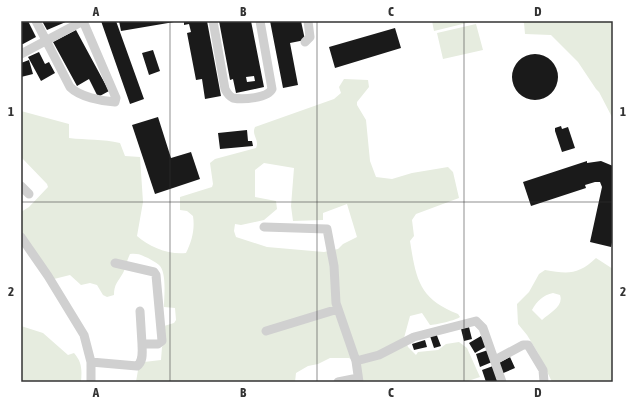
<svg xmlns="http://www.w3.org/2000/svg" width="634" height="403" viewBox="0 0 634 403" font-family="'Asap Condensed',sans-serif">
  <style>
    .green { fill: #e6ecdf; fill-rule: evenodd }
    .building { fill: #1a1a1a; fill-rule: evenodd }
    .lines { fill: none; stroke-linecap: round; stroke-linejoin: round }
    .minor { stroke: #d0d0d0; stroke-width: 9 }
    .grid { fill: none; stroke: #333; stroke-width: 1; stroke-opacity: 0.55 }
    .neatline { fill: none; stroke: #333; stroke-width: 1.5 }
    .grid-label { font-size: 13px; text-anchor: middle; font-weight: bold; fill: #333 }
  </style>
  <rect width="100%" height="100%" fill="#fff"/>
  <path class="green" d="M432 21H475L434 31Z
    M520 21H613V119L599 92 596 89 578 62 551 35 525 34 524 23Z
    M476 24 483 50 443 59 437 33Z
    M344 79 368 80 369 87 357 102V105L366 120 370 161 376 177 392 179 412 173 448 167 453 172 459 198 416 214 412 220 414 236 410 241C416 279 419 299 458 314L460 317C457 320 435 325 430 325L422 313 410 316 404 338 408 347 416 355 418 352 438 350 446 344 459 342 467 348 480 377 465 382H362L358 363 349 358H330L318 364 308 366 296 373 295 382H136L138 370 144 362 161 360 162 347 164 344V326L174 323 176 320 175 308 164 307C164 297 167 272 159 265 156 262 151 260 148 258 141 255 138 253 130 254 126 262 126 268 123 273 118 282 114 284 114 295L107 297 103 295 97 285 90 283 81 285 70 275 54 279 29 244 21 248V212L29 207 48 187 47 184 21 157V111L69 124V138C86 140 103 139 120 143L125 156 140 157 143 202 137 236C149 247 169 255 186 253 192 241 195 229 193 216L187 211 180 210V197L212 187 213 184 210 163 215 159 256 148C260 140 251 135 255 127L334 99 341 93 339 87ZM264 163 294 168 291 206 293 221 323 220V213L347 204 357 237 343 244 338 249 324 252 267 247 236 237 234 231 235 224 241 225 264 220 277 209 276 201 255 197V170Z
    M596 258 613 269V382H552L538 353 527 335 518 324 517 304 529 292 539 274 545 270C568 274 578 275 596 258ZM553 293 560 295C564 306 550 313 542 320L532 310C537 301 543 295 553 293Z
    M21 326 43 333 68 355 74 353C82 362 82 370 81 382H21Z"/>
  <path class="building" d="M21 21H28L36 37 23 44H21Z
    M42 21H68L47 30Z
    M101 21H116L144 99 130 104Z
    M119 21H174V22L121 31Z
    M184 21H207L221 96 205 99 202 79 196 80 187 33 191 32 189 24 184 25Z
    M219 21H251L264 87 236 93 233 79 230 80ZM254 76 255 81 247 82 246 77Z
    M270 21H301L305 40 290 43 298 85 283 88Z
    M395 28 401 48 335 68 329 47Z
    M76 30 109 91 98 97 89 79 77 86 53 42Z
    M153 50 160 71 149 75 142 53Z
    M39 52 45 64 49 62 55 73 41 81 28 57Z
    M512 77a23 23 0 1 1 46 0a23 23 0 1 1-46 0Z
    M29 60 33 74 21 77V63Z
    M158 117 171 158 191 152 200 179 155 194 132 125Z
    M561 126 562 129 568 127 575 148 562 152 555 131V128Z
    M247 130 248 141H252L253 146 220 149 218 133Z
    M587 161V163L601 161 613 166V238L611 247 590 242 602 187 600 182H595L585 185 586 188 531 206 523 182Z
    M469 327 472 339 464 341 461 329Z
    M436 333 441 346 434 348 430 336Z
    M481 336 487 346 475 353 469 343Z
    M425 340 427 347 414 350 412 344Z
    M488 350 492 362 480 367 476 354Z
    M510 357 515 368 501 374 497 364Z
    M493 366 499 381 486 382 482 370Z"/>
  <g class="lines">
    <path class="minor" d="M36 21 70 87C80 97 101 101 115 102L116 98 83 21
      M213 21 225 89C227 93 229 96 233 98 243 100 268 98 272 89L260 21
      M305 42 310 37 308 21
      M21 54 83 21
      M21 186 29 194
      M264 227 327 229 334 266 336 303 356 361 359 382
      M21 237 48 276 84 335 91 362V382
      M140 311 142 344
      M266 331 338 309
      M495 360 523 345H528L543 370 544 382
      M356 361 379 355 414 337 476 321 483 328 502 382
      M91 362 137 366C144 361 142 351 142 344H158L162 341 156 275 154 272 115 263
      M338 382 358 378"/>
  </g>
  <path class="grid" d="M170 21V382M317 21V382M464 21V382M21 202H613"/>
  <rect width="634" height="403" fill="none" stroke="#ffffff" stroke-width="44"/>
  <rect x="22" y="22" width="590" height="359" class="neatline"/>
  <g class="grid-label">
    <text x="96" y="16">A</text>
    <text x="243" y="16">B</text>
    <text x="391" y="16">C</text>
    <text x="538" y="16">D</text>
    <text x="11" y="116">1</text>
    <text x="623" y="116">1</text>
    <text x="11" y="296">2</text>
    <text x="623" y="296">2</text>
    <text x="96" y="397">A</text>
    <text x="243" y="397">B</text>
    <text x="391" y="397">C</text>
    <text x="538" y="397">D</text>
  </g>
</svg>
